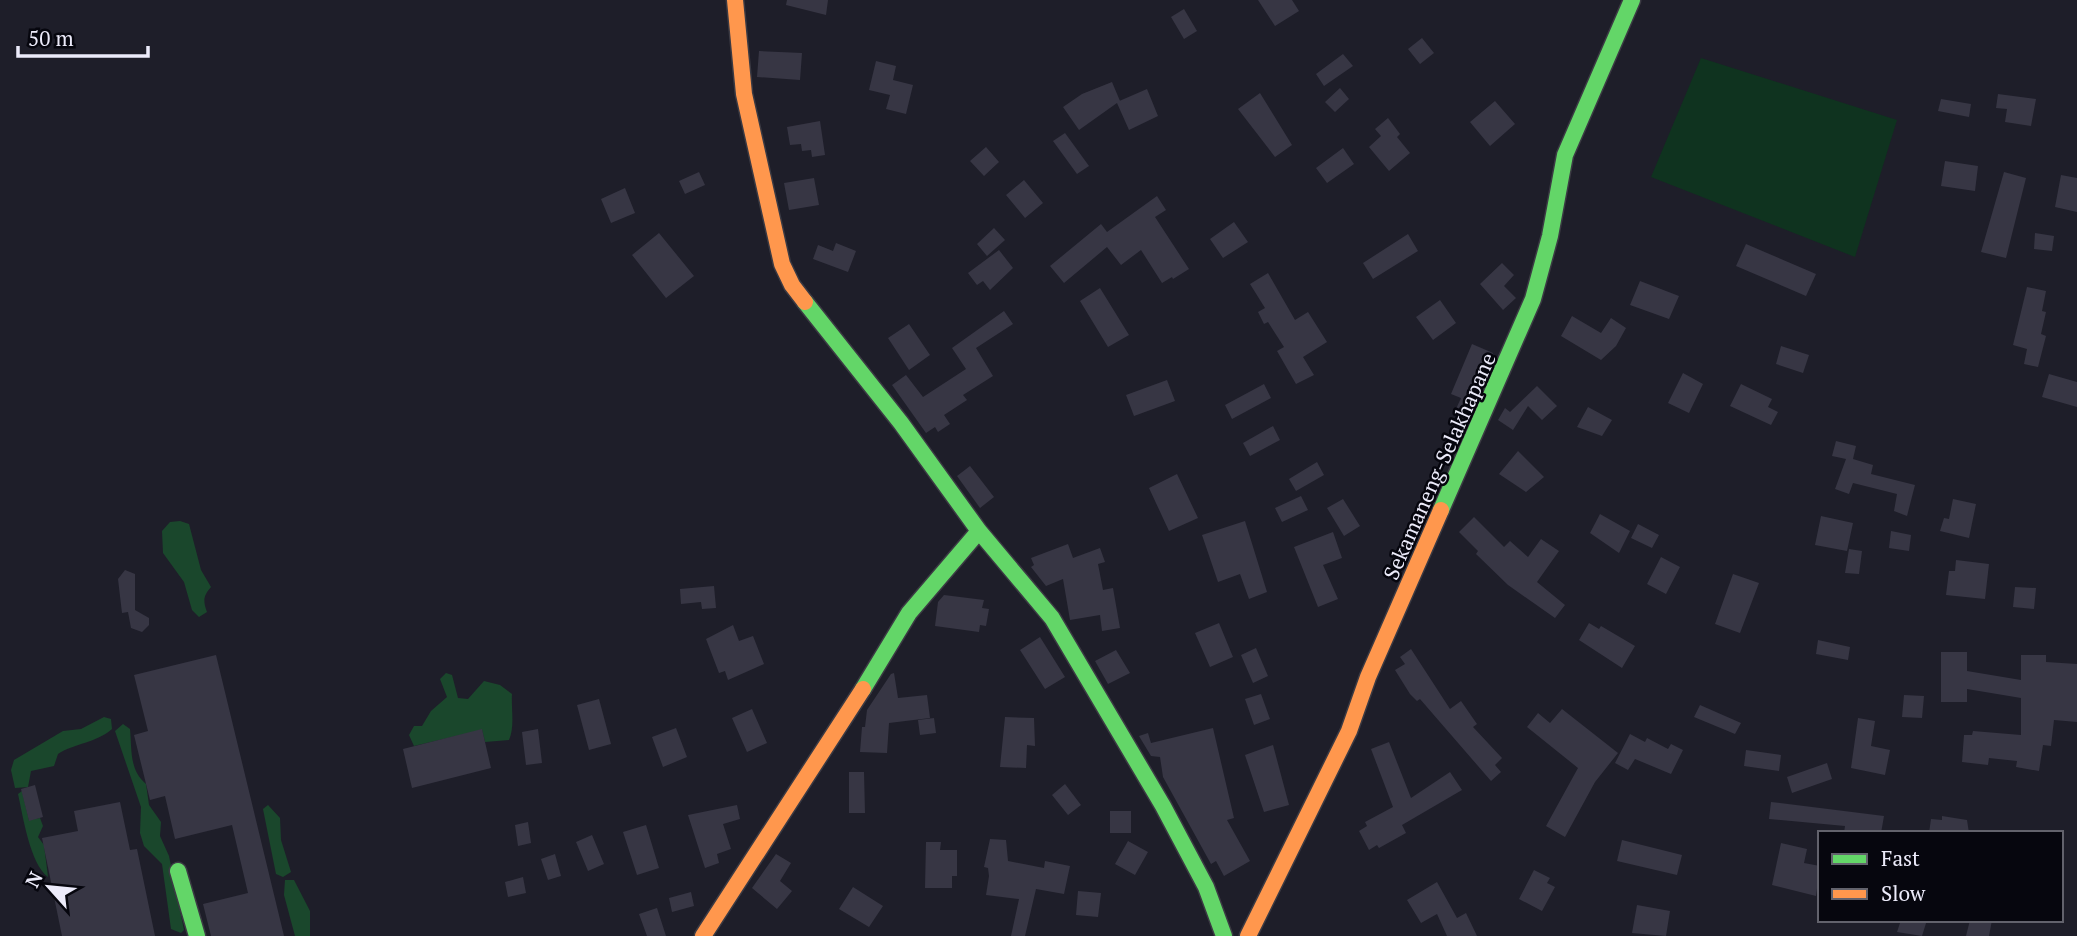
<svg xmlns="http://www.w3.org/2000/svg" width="2077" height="936" viewBox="0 0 2077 936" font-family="'PT Serif',serif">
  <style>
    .green { fill: #0f331f }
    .forest { fill: #1a472c }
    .building { fill: #373644 }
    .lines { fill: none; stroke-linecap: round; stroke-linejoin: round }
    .fast-casing { stroke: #3b3a43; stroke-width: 19 }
    .slow-casing { stroke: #3b3a43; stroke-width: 19 }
    .fast { stroke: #63d668; stroke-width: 16 }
    .slow { stroke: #ff974d; stroke-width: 16 }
    .labels { text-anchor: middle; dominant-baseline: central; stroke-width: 5; stroke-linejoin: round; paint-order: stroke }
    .street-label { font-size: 21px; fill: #ecebfa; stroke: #06060e }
  </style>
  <rect width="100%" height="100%" fill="#1e1e29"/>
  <path class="green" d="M1701 58 1897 120 1855 257 1651 177Z"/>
  <path class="forest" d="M180 521 189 524 201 570 211 587C203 596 203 601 207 612L199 617 192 610 184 582 163 553 162 531 170 522Z
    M446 673 452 675 458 698 468 699 484 681 500 685 512 694C511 708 515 727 509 740L485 742 482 730 414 746 409 735 414 726H422L431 711 447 697 440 679Z
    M104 717 111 719 112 729C96 743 75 743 58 754L54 766 31 771 28 787 15 788 11 770 14 760 63 731 81 729Z
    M123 724 130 729C132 749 129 770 146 784L149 805 161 822 160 836 169 856 184 930 181 933 171 929 162 864 144 846 140 833 141 807 115 731Z
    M22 791 29 820 40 818 43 826 38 837 44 845 48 877C30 864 23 816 18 794Z
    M268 805 280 818 281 840 291 872 283 877 276 874 263 809Z
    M285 880H294L310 911V936H295L284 895Z"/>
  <path class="building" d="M787 0H828L826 15 786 5Z
    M1258 0H1292L1299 11 1275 26Z
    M1184 9 1197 31 1184 39 1171 17Z
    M1422 38 1434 53 1420 64 1408 49Z
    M759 51 802 53 800 80 757 77Z
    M1343 54 1353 66 1324 86 1316 74Z
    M876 61 896 66 893 80 913 85 906 114 886 109 890 95 869 90Z
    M1112 82 1120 101 1117 102 1147 89 1158 116 1129 130 1117 103 1079 130 1063 107 1082 94Z
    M1340 88 1349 99 1335 112 1325 102Z
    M1260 93 1292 145 1275 157 1238 109Z
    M1998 94 2036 99 2031 126 2005 122 2007 109 1996 108Z
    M1941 99 1971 104 1969 117 1938 111Z
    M1495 101 1515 124 1490 146 1470 122Z
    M1388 118 1400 134 1397 137 1410 153 1389 171 1369 147 1381 136 1375 129Z
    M820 121 825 155 812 157 811 150 802 151 801 144 790 145 787 127Z
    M1065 133 1089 166 1077 174 1053 141Z
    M986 147 999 162 984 176 970 161Z
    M1343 148 1354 164 1327 183 1316 168Z
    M1945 161 1978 166 1975 191 1941 186Z
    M699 172 705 185 685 194 679 181Z
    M2004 172 2026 178 2006 258 1981 252Z
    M2061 175 2077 178V212L2055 207Z
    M814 178 819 205 789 210 784 183Z
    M1024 180 1043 203 1025 218 1006 195Z
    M625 188 635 213 611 223 601 199Z
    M1157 196 1166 210 1155 217 1189 269 1173 279 1172 277 1162 283 1141 250 1121 265 1107 247 1064 283 1050 266 1101 224 1107 232Z
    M1234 222 1248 242 1223 258 1210 239Z
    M994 228 1005 240 987 256 977 244Z
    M659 233 694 276 666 298 632 255Z
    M2035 233 2054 236 2052 251 2034 249Z
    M1408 234 1418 251 1373 279 1363 263Z
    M836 243 856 251 848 272 813 259 818 245 833 251Z
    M1746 244 1816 274 1806 296 1736 266Z
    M999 250 1013 268 990 290 983 281 977 285 968 273Z
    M1502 263 1514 275 1504 286 1516 298 1503 310 1480 284Z
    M1268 273 1295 320 1308 312 1327 342 1303 357 1314 375 1296 384 1277 351 1284 347 1268 322 1264 324 1258 312 1265 308 1250 284Z
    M1640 281 1679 296 1669 319 1630 305Z
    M2027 287 2046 291 2042 311 2046 312 2041 334 2046 336 2038 367 2024 364 2027 349 2013 345Z
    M1100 288 1129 335 1108 347 1080 301Z
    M1440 300 1456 323 1433 340 1416 317Z
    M1004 311 1013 324 976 348 993 376 963 395 967 400 944 415 950 424 938 432 935 427 926 433 892 385 906 375 923 397 966 369 952 348Z
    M1572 316 1601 333 1611 318 1626 328 1616 346 1601 360 1561 336Z
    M909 324 930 355 909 370 888 338Z
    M1472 344 1493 353 1467 413 1456 409 1461 398 1451 394Z
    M1781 346 1809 355 1803 373 1776 364Z
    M1683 373 1703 384 1689 413 1668 403Z
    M2049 374 2077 382V407L2042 397Z
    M1167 380 1175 401 1134 416 1126 395Z
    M1264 384 1271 398 1232 419 1225 405Z
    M1741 384 1772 399 1768 407 1778 412 1771 425 1730 406Z
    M1537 386 1557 406 1542 420 1528 406 1513 430 1498 420 1505 408 1510 412Z
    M1588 407 1612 420 1602 436 1577 427Z
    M1273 426 1280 440 1250 456 1243 443Z
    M1836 441 1856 446 1853 459 1873 465 1871 474 1915 485 1907 516 1894 511 1897 494 1853 483 1849 494 1835 489 1846 459 1832 456Z
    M1518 451 1544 477 1526 492 1499 474Z
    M1317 462 1324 475 1296 491 1289 479Z
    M970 466 994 497 980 508 957 476Z
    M1177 474 1198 518 1169 531 1149 488Z
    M1301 496 1308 510 1282 522 1275 508Z
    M1343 499 1360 526 1344 536 1327 508Z
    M1953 499 1976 504 1969 538 1940 531 1944 518 1949 519Z
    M1600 514 1630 531 1619 553 1590 533Z
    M1821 516 1853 523 1847 551 1815 545Z
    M1474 517 1504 547 1510 541 1528 557 1541 539 1559 551 1537 582 1565 605 1555 618 1508 585 1476 554 1478 551 1459 532Z
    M1245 521 1267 592 1249 599 1240 574 1218 582 1202 535Z
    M1638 524 1659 535 1652 548 1631 538Z
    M1891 531 1911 535 1909 551 1889 548Z
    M1333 532 1342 558 1323 565 1338 599 1318 607 1294 547Z
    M1068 544 1073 558 1100 548 1105 562 1098 564 1103 590 1113 588 1120 628 1102 631 1100 615 1070 620 1063 579 1046 586 1031 567 1034 565 1031 558Z
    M1849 549 1862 551 1859 574 1845 573Z
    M1661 557 1680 567 1666 594 1647 584Z
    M1956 560 1989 564 1985 599 1946 595 1949 571H1955Z
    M125 570 135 574V610L149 618V625L142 632 131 628 128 612 122 613 118 579Z
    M1733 574 1759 583 1740 633 1715 624Z
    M714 586 716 608 702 609 701 602 681 604 680 589Z
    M2015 587 2036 588 2034 609 2013 607Z
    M944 595 984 600 982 608 989 609 986 626 980 625 979 632 935 626 938 602Z
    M1219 623 1233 657 1210 667 1195 633Z
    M1589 623 1599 629 1601 626 1635 646 1622 668 1579 640Z
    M733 625 739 641 753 636 764 664 728 680 725 671 719 673 706 639Z
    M1040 637 1065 677 1045 689 1020 650Z
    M1818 640 1850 647 1848 660 1816 654Z
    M1256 648 1268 676 1253 683 1241 655Z
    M1411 649 1450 709 1461 701 1477 724 1473 727 1502 758 1495 765 1501 772 1491 781 1420 699 1417 701 1410 694 1395 670 1405 664 1400 657Z
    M1116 650 1130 673 1108 684 1095 661Z
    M1941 652H1967V671L2021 680V655H2046V662L2077 664V722L2054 720 2051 746 2043 745 2039 771 2016 767 2017 761 1989 758 1988 765 1962 762 1964 735H1972L1973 731 2021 735V698L1967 689V702H1941Z
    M216 655 284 936H211L203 904 248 893 232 825 175 839 165 796 150 800 134 735 148 731 134 675Z
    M894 673 898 698 927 695 930 718 889 723 887 753 860 752 862 727H865L867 710 891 674Z
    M1261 694 1270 719 1254 725 1245 699Z
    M1904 695 1924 696 1922 718 1902 717Z
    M599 699 611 744 589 750 577 705Z
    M1700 705 1741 723 1735 734 1694 717Z
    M752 709 767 743 747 752 732 718Z
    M1562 709 1618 753 1595 782 1565 837 1546 826 1578 768 1527 727 1538 713 1550 723Z
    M1005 717 1034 718 1035 746 1027 745 1026 768 1000 767Z
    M934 718 936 733 920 735 918 720Z
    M1858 718 1875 721 1871 746 1890 750 1885 775 1851 768Z
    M676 728 687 757 663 767 652 737Z
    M1213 728 1234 818 1227 820 1250 861 1224 876 1216 861 1211 864 1163 777 1160 757 1151 756 1139 736 1148 733 1151 743Z
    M482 729 491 768 412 788 403 749Z
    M538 729 542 763 526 765 522 732Z
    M1630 734 1645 742 1647 738 1668 749 1671 744 1683 750 1671 774 1635 759 1628 770 1615 763Z
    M1389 742 1411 798 1450 772 1462 790 1402 825 1406 833 1379 848 1377 845 1369 850 1359 831 1367 826 1365 822 1393 807 1371 749Z
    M1273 745 1289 805 1264 812 1245 755Z
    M1746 750 1781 755 1779 771 1744 766Z
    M1827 763 1832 779 1792 793 1787 777Z
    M849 772H864L865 813H849Z
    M1065 784 1081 805 1068 815 1052 795Z
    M35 785 43 817 29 821 21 789Z
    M120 802 130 850 137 849 155 936H62L42 838 78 831 74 811Z
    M1771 802 1884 816 1881 833H1844L1845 826 1769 819Z
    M737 805 740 819 723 824 731 849 717 854 719 863 705 868 688 815Z
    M1110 811H1131V833H1110Z
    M1942 816 1967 820 1969 833H1929L1931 819 1942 820Z
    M528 822 531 843 518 846 515 825Z
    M646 825 659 868 637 875 623 832Z
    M592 835 604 864 588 871 576 842Z
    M990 839 1006 840 1008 861 1044 868 1045 861 1070 866 1064 894 1036 889 1025 936H1011L1019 899 986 895 989 876 988 868 984 867Z
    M1622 840 1682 855 1677 875 1617 861Z
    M1128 841 1148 852 1135 875 1115 864Z
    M926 842H941L940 850H957V876H952V888H925Z
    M1781 843 1807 849 1804 863 1820 866 1816 896 1772 885Z
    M555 854 561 876 548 880 541 859Z
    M776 854 791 863 780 881 792 891 777 909 752 888Z
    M1534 870 1550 878 1547 883 1555 887 1542 911 1519 899Z
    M523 877 526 893 508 897 505 882Z
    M1437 882 1457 918 1466 913 1477 936H1447L1437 914 1421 923 1407 900Z
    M853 887 883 906 869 927 839 909Z
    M1078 891 1101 893 1098 917 1076 915Z
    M691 892 694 906 672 912 669 898Z
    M1637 905 1670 911 1666 936 1632 933Z
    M657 908 666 936H647L639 914Z
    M1901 920H1927L1922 936 1897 932Z
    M1970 920H1992L1989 936H1966Z"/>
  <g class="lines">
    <defs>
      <path id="fast" d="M805 302 901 423 979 531 1052 618 1163 806 1206 887 1224 936
        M1441 510 1533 299 1550 236 1565 155 1632 0
        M863 689 909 613 979 531
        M178 871 197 936"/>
      <path id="slow" d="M735 0 744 94 782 264 792 285 805 302
        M703 936 863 689
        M1248 936 1349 731 1368 677 1441 510"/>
    </defs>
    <use href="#fast" class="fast-casing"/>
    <use href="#slow" class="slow-casing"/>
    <use href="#fast" class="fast"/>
    <use href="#slow" class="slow"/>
  </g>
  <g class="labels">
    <g class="street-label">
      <text transform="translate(1439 466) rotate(-66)">Sekamaneng-Selakhapane</text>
    </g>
  </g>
  <rect x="1818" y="831" width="245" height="91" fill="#06060e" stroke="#62626c" stroke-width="2"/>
  <rect x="1832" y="854" width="35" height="10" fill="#63d668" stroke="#62626c" stroke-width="2"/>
  <text x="1881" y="866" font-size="21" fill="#ecebfa">Fast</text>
  <rect x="1832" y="889" width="35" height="10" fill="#ff974d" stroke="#62626c" stroke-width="2"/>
  <text x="1881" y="901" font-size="21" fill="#ecebfa">Slow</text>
  <g transform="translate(49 887) rotate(297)" stroke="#06060e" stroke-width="5" paint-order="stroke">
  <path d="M0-5L12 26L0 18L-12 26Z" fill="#ecebfa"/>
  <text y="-10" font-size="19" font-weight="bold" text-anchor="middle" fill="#ecebfa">N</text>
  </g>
  <path d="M18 46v10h130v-10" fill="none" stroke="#ecebfa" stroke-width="3.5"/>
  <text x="28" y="46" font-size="21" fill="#ecebfa" stroke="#06060e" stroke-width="5" paint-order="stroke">50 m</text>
</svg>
